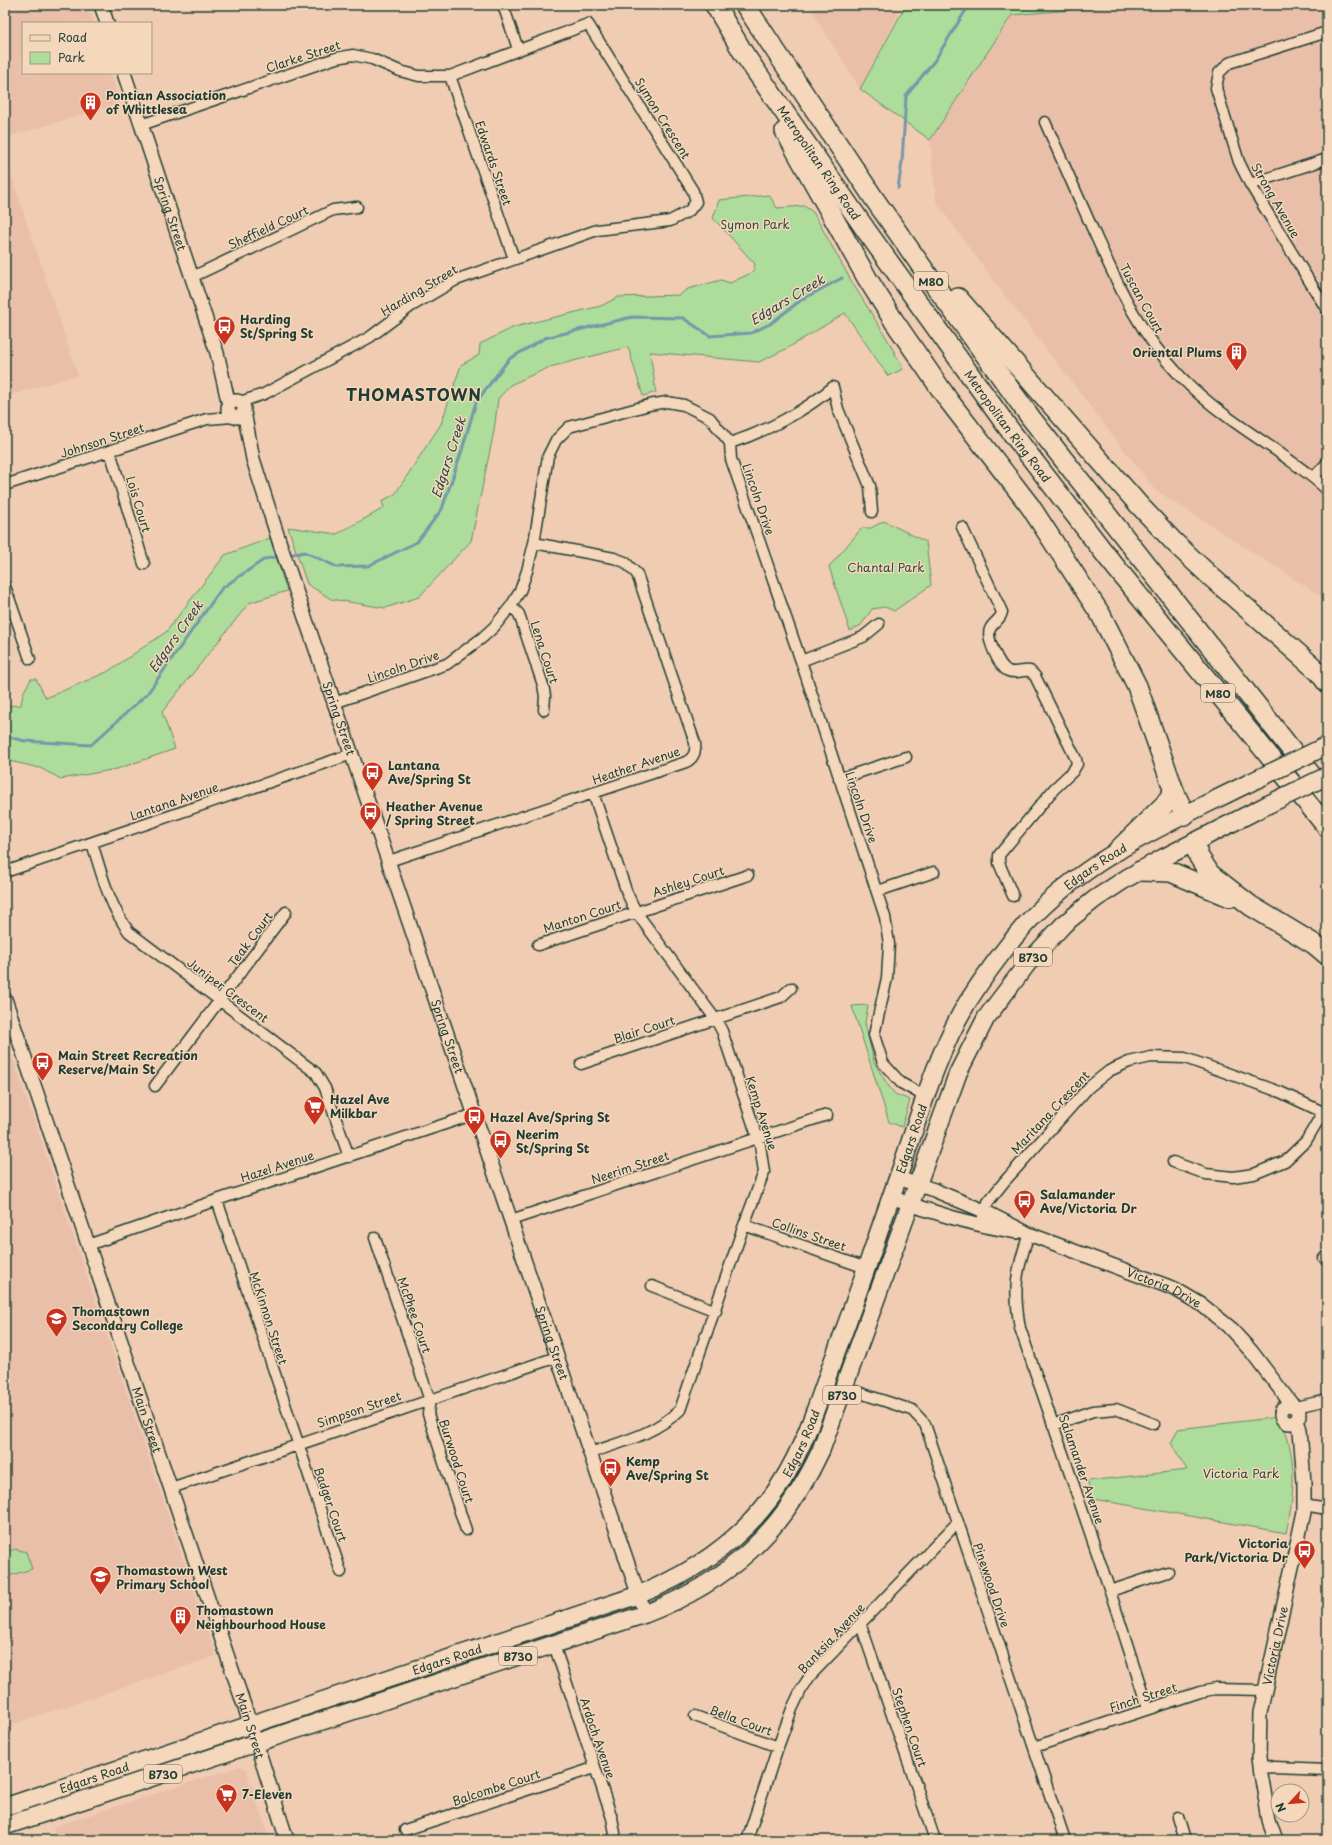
<svg xmlns="http://www.w3.org/2000/svg" width="1332" height="1845" viewBox="0 0 1332 1845" font-family="'Playpen Sans',sans-serif">
  <style>
    .built { fill: #e9bfaa }
    .green { fill: #aedc9b; stroke: #668c68 }
    .lines { fill: none; stroke-linecap: round; stroke-linejoin: round }
    .stream { stroke: #7597a9; stroke-width: 3 }
    .minor-casing { stroke: #1f3d34; stroke-width: 13 }
    .tertiary-casing { stroke: #1f3d34; stroke-width: 16 }
    .primary-casing { stroke: #1f3d34; stroke-width: 20 }
    .motorway-casing { stroke: #1f3d34; stroke-width: 22 }
    .minor { stroke: #f5d7bb; stroke-width: 10 }
    .tertiary { stroke: #f5d7bb; stroke-width: 13 }
    .primary { stroke: #f5d7bb; stroke-width: 17 }
    .motorway { stroke: #f5d7bb; stroke-width: 19 }
    .primary-bridge-casing { stroke: #1f3d34; stroke-width: 20; stroke-linecap: butt }
    .primary-bridge { stroke: #f5d7bb; stroke-width: 17 }
    .labels { text-anchor: middle; dominant-baseline: central; stroke-width: 3; stroke-linejoin: round; paint-order: stroke }
    .shield { fill: #f5d7bb; stroke: #5f6b5c; stroke-width: 1 }
    .shield-label { font-size: 11px; font-weight: bold; fill: #1f3d34 }
    .street-label { font-size: 12px; fill: #1f3d34; stroke: #f5d7bb }
    .poi-label { font-size: 12px; font-weight: bold; fill: #1f3d34; stroke: #f5d7bb; text-anchor: start }
    .park-label { font-size: 12px; fill: #2d4d3e; stroke: #f5d7bb }
    .water-label { font-size: 13px; font-style: italic; fill: #2d4c48; stroke: #f5d7bb }
    .district-label { font-size: 16px; font-weight: bold; letter-spacing: 1px; fill: #1f3d34; stroke: #f5d7bb }
  </style>
  <rect width="100%" height="100%" fill="#f0ccb3"/>
  <filter id="ink" filterUnits="userSpaceOnUse"><feTurbulence type="fractalNoise" baseFrequency=".025" numOctaves="2"/><feDisplacementMap in="SourceGraphic" scale="8" xChannelSelector="R" yChannelSelector="G"/><feConvolveMatrix kernelMatrix="1 2 1 2 8 2 1 2 1" color-interpolation-filters="sRGB"/></filter>
  <g filter="url(#ink)">
    <path class="built" d="M5 5H88L94 23H23V73H110L120 103 5 138Z
      M808 5H903L860 89Z
      M1129 5H1327V600L1154 489 999 288 936 202 930 140 1012 15Z
      M5 157 78 375 5 397Z
      M5 1035 216 1656 5 1727Z
      M240 1766 246 1769 270 1840H57L53 1827Z"/>
    <path class="green" d="M906 5H1129L1012 15 930 140 860 89Z
      M769 195 777 208 804 206 813 212 853 284 888 340 903 369 888 376 845 313 786 349 759 362 650 352 656 392 643 396 628 347 550 367 510 385 498 399 494 431 471 541 419 597 385 608 331 599 307 584 288 527 337 534 384 508 382 501 395 494 441 424 461 365 479 355 480 344 514 327 601 306 618 297 679 295 688 289 721 280 730 283 753 272 755 264 713 218 719 200Z
      M884 521 926 542 931 585 894 611 885 607 872 609 861 625 850 631 829 567 862 528H871Z
      M270 538 287 591 249 603 162 712 175 749 117 769 61 779 40 768 5 760V706L21 705 23 693 31 679H36L46 698 107 672 166 632 225 555Z
      M868 1005 865 1023 874 1062 887 1084 895 1094 910 1100 902 1127 889 1122 852 1006Z
      M1279 1417C1298 1454 1295 1493 1286 1533L1093 1499 1087 1481 1187 1470 1171 1443 1178 1429Z
      M15 1549 26 1552 32 1569 5 1577V1553Z"/>
    <g class="lines">
      <path class="stream" d="M898 188 902 162 906 96 935 60 969 5
        M288 555 305 552 337 567 368 566 417 542 442 509 462 450 476 402 509 359 545 338 632 317 683 318 710 336 751 333 770 324 801 300 842 278
        M5 736 25 741 91 745 147 694 222 588 265 559 280 556"/>
      <defs>
        <path id="minor" d="M503 5 518 49
          M1327 32 1229 63 1219 73 1216 88 1239 162 1250 184 1327 310
          M450 76 514 259
          M1045 122C1061 158 1077 194 1093 230 1118 285 1138 332 1181 377 1209 406 1244 429 1277 451 1294 464 1312 475 1327 490
          M141 125 336 58 353 55 372 59 400 71 419 76H450L588 24 693 191 696 202 689 211 670 221 597 230 456 280 410 307 370 337 264 394 240 402
          M1250 184 1327 159
          M192 277 333 210 357 207
          M730 443C765 432 805 411 833 387L838 409 870 486 872 512
          M110 451 144 564
          M1314 477 1327 463
          M5 485 207 419 232 417
          M962 527 1002 612C1001 620 993 622 990 629 986 638 999 667 1008 671 1015 674 1022 670 1030 671L1035 676 1076 759 1077 764 1073 771 1054 789 999 855V863L1013 896
          M5 586 30 659
          M511 606 519 614 543 685 545 696 544 710
          M801 661 863 637 879 624
          M334 703 447 664 482 638 494 627 511 606 520 591 527 571 534 543 548 456 556 440 569 427 649 405 667 402 684 405 710 418 730 443 731 459 801 661 885 917 889 944 887 978 874 1035 883 1063 901 1083 926 1097
          M839 779 906 757
          M92 843C102 875 109 905 129 932L316 1073 325 1088 349 1157
          M389 861 686 762C694 758 696 752 695 743L637 574 625 562 614 558 534 543
          M5 872 352 754
          M878 891 934 872
          M538 945 748 875
          M581 1064 781 997 791 988
          M155 1086 286 912
          M1173 1162 1206 1174 1233 1177 1254 1174 1285 1161 1306 1141 1323 1112
          M217 1200 341 1572
          M983 1217 988 1202 1004 1182 1089 1087 1109 1071 1129 1062 1151 1057 1185 1058 1280 1092 1327 1114
          M511 1220 827 1115
          M744 1225 866 1268
          M1029 1234C1016 1271 1013 1290 1020 1328L1110 1591 1148 1709
          M375 1238 427 1392 430 1399 428 1414 466 1530
          M88 1245 217 1200 475 1114
          M1324 1258H1327
          M652 1286 716 1311
          M845 1388 912 1410 925 1424 1065 1840
          M1296 1407 1327 1400
          M1053 1425 1093 1411 1116 1409 1154 1424
          M590 1453C624 1441 653 1435 680 1410L744 1225 764 1172 760 1145 722 1031 716 1020 636 912 627 893 593 793
          M171 1488 557 1357
          M1304 1505 1327 1509
          M1110 1591 1168 1572
          M861 1625 934 1837
          M554 1645 612 1818 615 1833 613 1840
          M695 1716 778 1747
          M1034 1747 1200 1692 1215 1689 1264 1690
          M1260 1768 1274 1767 1327 1769
          M1178 1817 1185 1840
          M405 1830 594 1768
          M747 1840 778 1747 792 1709 801 1690 810 1676 957 1523"/>
        <g id="tertiary">
          <path d="M101 5 107 23"/>
          <path id="s1" d="M124 73 217 353 229 405"/>
          <circle cx="236" cy="409" r="8"/>
          <path id="s2" d="M244 412 253 459 280 544 645 1614"/>
          <path id="s3" d="M5 999 246 1711 287 1840"/>
          <path id="s4" d="M898 1178 934 1190 984 1211 1029 1234 1175 1289 1202 1305 1228 1326 1251 1351 1293 1406"/>
          <path d="M891 1197C932 1213 974 1225 1017 1232"/>
          <circle cx="1290" cy="1414" r="9"/>
          <path id="s5" d="M1276 1840 1269 1820 1261 1774 1259 1758 1260 1713 1304 1512V1483L1300 1430 1297 1419"/>
        </g>
        <g id="primary">
          <path id="s6" d="M5 1807 638 1595C691 1574 736 1544 770 1499 802 1457 816 1407 834 1358 858 1295 879 1230 902 1166 920 1113 938 1051 967 1003 984 976 1004 949 1025 925 1085 858 1169 823 1249 783"/>
          <path d="M5 1826 645 1614C728 1582 783 1532 821 1450L958 1073 986 1018 1027 964 1064 924 1095 899 1127 878 1163 858 1267 805"/>
        </g>
        <g id="motorway">
          <path id="s7" d="M715 5 744 54 868 233 1009 429 1109 559 1327 827"/>
          <path d="M745 5 875 200 936 287 1031 418 1327 795"/>
          <path d="M785 131 867 278 894 321 949 401 1030 506 1101 615 1137 686 1174 791 1185 815"/>
          <path d="M958 298 1139 505 1174 542 1209 575 1319 672 1327 683"/>
          <path d="M1194 843 1199 857 1210 874 1251 906 1314 944 1327 955"/>
          <path d="M1118 850 1165 804 1174 791"/>
          <path d="M1140 871 1171 872 1230 897"/>
        </g>
      </defs>
      <use href="#minor" class="minor-casing"/>
      <use href="#tertiary" class="tertiary-casing"/>
      <use href="#primary" class="primary-casing"/>
      <use href="#motorway" class="motorway-casing"/>
      <use href="#minor" class="minor"/>
      <use href="#tertiary" class="tertiary"/>
      <use href="#primary" class="primary"/>
      <use href="#motorway" class="motorway"/>
      <defs>
        <path id="primary-bridge" d="M1249 783 1326 746
          M1267 805 1327 776"/>
      </defs>
      <use href="#primary-bridge" class="primary-bridge-casing"/>
      <use href="#primary-bridge" class="primary-bridge"/>
    </g>
  </g>
  <defs>
    <symbol id="building-pin" viewBox="-11 -11 22 30"><path d="M0 17L-7.5 6A9.5 9.5 0 1 1 7.5 6Z" fill="#c8321e" stroke="#f5d7bb"/><path d="M-4-6H4V6H1V3H-1V6H-4ZM-2.5-4.3h1.7v1.8h-1.7ZM.8-4.3h1.7v1.8H.8ZM-2.5-1h1.7V.8h-1.7ZM.8-1h1.7V.8H.8Z" fill="#fff"/></symbol>
    <symbol id="bus-pin" viewBox="-11 -11 22 30"><path d="M0 17L-7.5 6A9.5 9.5 0 1 1 7.5 6Z" fill="#c8321e" stroke="#f5d7bb"/><path d="M-5-6H5V4H4V6H2V4H-2V6H-4V4H-5ZM-3.5-4V0h7V-4ZM-3.5 1.2v1.5H-2V1.2ZM2 1.2v1.5H3.5V1.2Z" fill="#fff"/></symbol>
    <symbol id="supermarket-pin" viewBox="-11 -11 22 30"><path d="M0 17L-7.5 6A9.5 9.5 0 1 1 7.5 6Z" fill="#c8321e" stroke="#f5d7bb"/><path d="M-6-5.5h2.5l.6 2H6L4.5 2H-2.5L-4.4-4H-6ZM-1.5 3.2a1.3 1.3 0 1 0 .1 0ZM3 3.2a1.3 1.3 0 1 0 .1 0Z" fill="#fff"/></symbol>
    <symbol id="school-pin" viewBox="-11 -11 22 30"><path d="M0 17L-7.5 6A9.5 9.5 0 1 1 7.5 6Z" fill="#c8321e" stroke="#f5d7bb"/><path d="M0-5L7-2L0 1L-7-2ZM-4 1L0 2.5L4 1V4Q0 6-4 4Z" fill="#fff"/></symbol>
  </defs>
  <g fill-rule="evenodd">
    <use href="#building-pin" x="78" y="90" width="25" height="34"/>
    <use href="#bus-pin" x="212" y="314" width="25" height="34"/>
    <use href="#building-pin" x="1224" y="340" width="25" height="34"/>
    <use href="#bus-pin" x="360" y="760" width="25" height="34"/>
    <use href="#bus-pin" x="358" y="800" width="25" height="34"/>
    <use href="#bus-pin" x="30" y="1050" width="25" height="34"/>
    <use href="#supermarket-pin" x="302" y="1094" width="25" height="34"/>
    <use href="#bus-pin" x="462" y="1104" width="25" height="34"/>
    <use href="#bus-pin" x="488" y="1128" width="25" height="34"/>
    <use href="#bus-pin" x="1012" y="1188" width="25" height="34"/>
    <use href="#school-pin" x="44" y="1306" width="25" height="34"/>
    <use href="#bus-pin" x="598" y="1456" width="25" height="34"/>
    <use href="#bus-pin" x="1292" y="1538" width="25" height="34"/>
    <use href="#school-pin" x="88" y="1564" width="25" height="34"/>
    <use href="#building-pin" x="168" y="1604" width="25" height="34"/>
    <use href="#supermarket-pin" x="214" y="1782" width="25" height="34"/>
  </g>
  <g class="labels">
    <g class="shield">
      <rect x="914" y="272" width="34" height="18" rx="3"/>
      <rect x="1201" y="684" width="34" height="18" rx="3"/>
      <rect x="1014" y="948" width="38" height="18" rx="3"/>
      <rect x="823" y="1386" width="38" height="18" rx="3"/>
      <rect x="499" y="1647" width="38" height="18" rx="3"/>
      <rect x="144" y="1765" width="38" height="18" rx="3"/>
    </g>
    <g class="shield-label">
      <text x="931" y="281">M80</text>
      <text x="1218" y="693">M80</text>
      <text x="1033" y="957">B730</text>
      <text x="842" y="1395">B730</text>
      <text x="518" y="1656">B730</text>
      <text x="163" y="1774">B730</text>
    </g>
    <g class="street-label">
      <text transform="translate(303 56) rotate(-18)">Clarke Street</text>
      <text transform="translate(663 118) rotate(58)">Symon Crescent</text>
      <text stroke="none"><textPath href="#s7" startOffset="189">Metropolitan Ring Road</textPath></text>
      <text transform="translate(494 163) rotate(71)">Edwards Street</text>
      <text transform="translate(1276 200) rotate(60)">Strong Avenue</text>
      <text stroke="none"><textPath href="#s1" startOffset="148">Spring Street</textPath></text>
      <text transform="translate(268 227) rotate(-25)">Sheffield Court</text>
      <text transform="translate(419 290) rotate(-31)">Harding Street</text>
      <text transform="translate(1142 298) rotate(61)">Tuscan Court</text>
      <text stroke="none"><textPath href="#s7" startOffset="513">Metropolitan Ring Road</textPath></text>
      <text transform="translate(102 440) rotate(-18)">Johnson Street</text>
      <text transform="translate(759 499) rotate(71)">Lincoln Drive</text>
      <text transform="translate(139 504) rotate(73)">Lois Court</text>
      <text transform="translate(545 652) rotate(72)">Lena Court</text>
      <text transform="translate(403 666) rotate(-19)">Lincoln Drive</text>
      <text stroke="none"><textPath href="#s2" startOffset="321">Spring Street</textPath></text>
      <text transform="translate(636 765) rotate(-19)">Heather Avenue</text>
      <text transform="translate(174 801) rotate(-19)">Lantana Avenue</text>
      <text transform="translate(862 807) rotate(71)">Lincoln Drive</text>
      <text stroke="none"><textPath href="#s6" startOffset="1557">Edgars Road</textPath></text>
      <text transform="translate(688 881) rotate(-18)">Ashley Court</text>
      <text transform="translate(582 916) rotate(-18)">Manton Court</text>
      <text transform="translate(250 939) rotate(-53)">Teak Court</text>
      <text transform="translate(228 990) rotate(37)">Juniper Crescent</text>
      <text transform="translate(644 1029) rotate(-18)">Blair Court</text>
      <text stroke="none"><textPath href="#s2" startOffset="657">Spring Street</textPath></text>
      <text transform="translate(1050 1112) rotate(-47)">Maritana Crescent</text>
      <text transform="translate(762 1113) rotate(72)">Kemp Avenue</text>
      <text stroke="none"><textPath href="#s6" startOffset="1221">Edgars Road</textPath></text>
      <text transform="translate(277 1166) rotate(-18)">Hazel Avenue</text>
      <text transform="translate(630 1167) rotate(-18)">Neerim Street</text>
      <text transform="translate(809 1234) rotate(19)">Collins Street</text>
      <text stroke="none"><textPath href="#s4" startOffset="288">Victoria Drive</textPath></text>
      <text transform="translate(415 1315) rotate(71)">McPhee Court</text>
      <text transform="translate(269 1318) rotate(72)">McKinnon Street</text>
      <text stroke="none"><textPath href="#s2" startOffset="981">Spring Street</textPath></text>
      <text transform="translate(359 1409) rotate(-19)">Simpson Street</text>
      <text stroke="none"><textPath href="#s3" startOffset="444">Main Street</textPath></text>
      <text stroke="none"><textPath href="#s6" startOffset="897">Edgars Road</textPath></text>
      <text transform="translate(457 1461) rotate(72)">Burwood Court</text>
      <text transform="translate(1082 1469) rotate(71)">Salamander Avenue</text>
      <text transform="translate(331 1504) rotate(71)">Badger Court</text>
      <text transform="translate(992 1585) rotate(71)">Pinewood Drive</text>
      <text transform="translate(831 1638) rotate(-47)">Banksia Avenue</text>
      <text stroke="none"><textPath href="#s5" startOffset="198">Victoria Drive</textPath></text>
      <text stroke="none"><textPath href="#s6" startOffset="466">Edgars Road</textPath></text>
      <text transform="translate(1143 1697) rotate(-18)">Finch Street</text>
      <text transform="translate(741 1720) rotate(20)">Bella Court</text>
      <text stroke="none"><textPath href="#s3" startOffset="767">Main Street</textPath></text>
      <text transform="translate(910 1727) rotate(71)">Stephen Court</text>
      <text transform="translate(598 1738) rotate(71)">Ardoch Avenue</text>
      <text stroke="none"><textPath href="#s6" startOffset="94">Edgars Road</textPath></text>
      <text transform="translate(496 1787) rotate(-18)">Balcombe Court</text>
    </g>
    <g class="poi-label">
      <text x="106" y="95">Pontian Association<tspan x="106" dy="14">of Whittlesea</tspan></text>
      <text x="240" y="319">Harding<tspan x="240" dy="14">St/Spring St</tspan></text>
      <text x="1222" y="352" text-anchor="end">Oriental Plums</text>
      <text x="388" y="765">Lantana<tspan x="388" dy="14">Ave/Spring St</tspan></text>
      <text x="386" y="806">Heather Avenue<tspan x="386" dy="14">/ Spring Street</tspan></text>
      <text x="58" y="1055">Main Street Recreation<tspan x="58" dy="14">Reserve/Main St</tspan></text>
      <text x="330" y="1099">Hazel Ave<tspan x="330" dy="14">Milkbar</tspan></text>
      <text x="490" y="1117">Hazel Ave/Spring St</text>
      <text x="516" y="1134">Neerim<tspan x="516" dy="14">St/Spring St</tspan></text>
      <text x="1040" y="1194">Salamander<tspan x="1040" dy="14">Ave/Victoria Dr</tspan></text>
      <text x="72" y="1311">Thomastown<tspan x="72" dy="14">Secondary College</tspan></text>
      <text x="626" y="1461">Kemp<tspan x="626" dy="14">Ave/Spring St</tspan></text>
      <text x="1288" y="1543" text-anchor="end">Victoria<tspan x="1288" dy="14">Park/Victoria Dr</tspan></text>
      <text x="116" y="1570">Thomastown West<tspan x="116" dy="14">Primary School</tspan></text>
      <text x="196" y="1610">Thomastown<tspan x="196" dy="14">Neighbourhood House</tspan></text>
      <text x="242" y="1794">7-Eleven</text>
    </g>
    <g class="park-label">
      <text x="755" y="224">Symon Park</text>
      <text x="886" y="567">Chantal Park</text>
      <text x="1241" y="1473">Victoria Park</text>
    </g>
    <g class="water-label">
      <text transform="translate(787 299) rotate(-31)">Edgars Creek</text>
      <text transform="translate(448 457) rotate(-72)">Edgars Creek</text>
      <text transform="translate(175 636) rotate(-55)">Edgars Creek</text>
    </g>
    <g class="district-label">
      <text x="414" y="394">THOMASTOWN</text>
    </g>
  </g>
  <rect width="1332" height="1845" fill="none" stroke="#f5d7bb" stroke-width="20"/>
  <rect x="10" y="10" width="1312" height="1825" fill="none" stroke="#1f3d34" stroke-width="1.5" filter="url(#ink)"/>
  <rect x="22" y="22" width="130" height="52" fill="#f5d7bb" stroke="#9f9985"/>
  <rect x="30" y="35" width="20" height="6" fill="#f5d7bb" stroke="#9f9985"/>
  <text x="58" y="42" font-size="12" fill="#1f3d34">Road</text>
  <rect x="30" y="52" width="20" height="12" fill="#aedc9b" stroke="#9f9985"/>
  <text x="58" y="62" font-size="12" fill="#1f3d34">Park</text>
  <g transform="translate(1290 1803) rotate(244)"><circle r="19" fill="#f5d7bb" stroke="#9f9985"/>
  <path d="M0-3L7 15L0 10L-7 15Z" fill="#c8321e"/>
  <text y="-6" font-size="11" font-weight="bold" text-anchor="middle" fill="#1f3d34">N</text>
  </g>
</svg>
